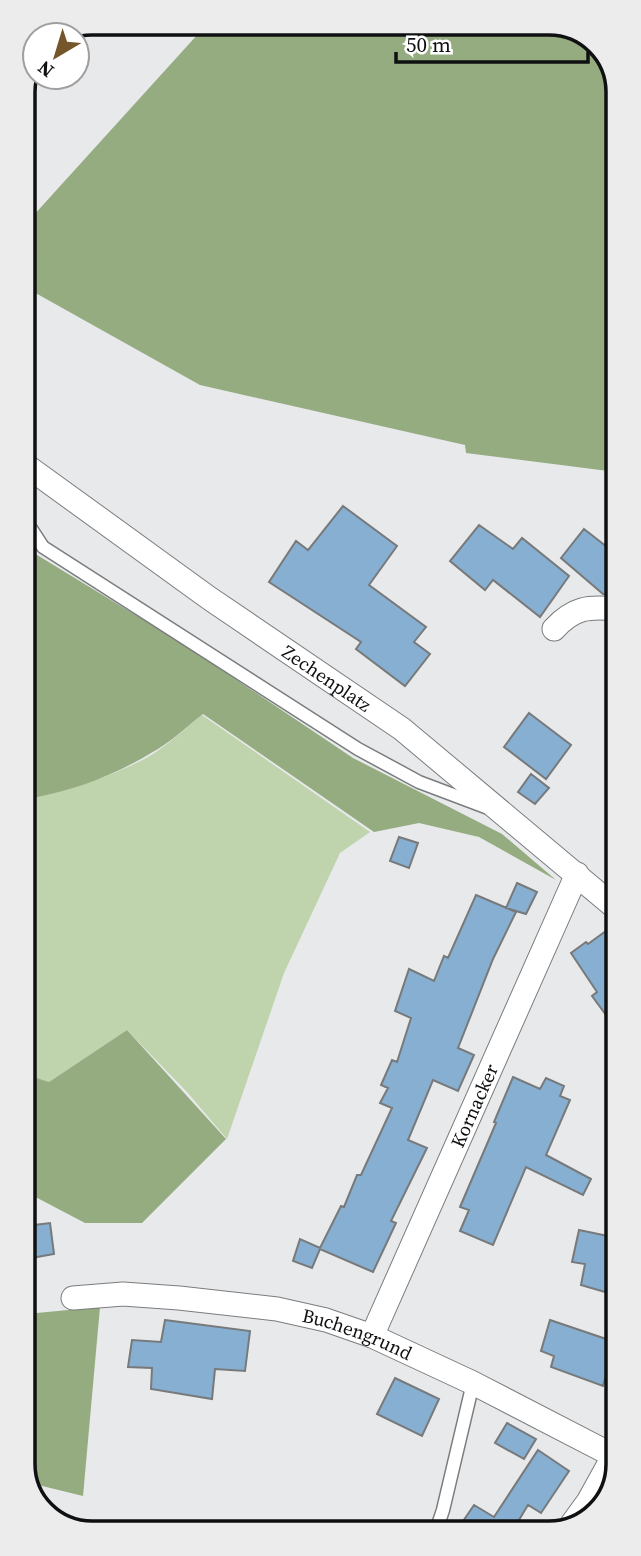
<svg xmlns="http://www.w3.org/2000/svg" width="641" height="1556" viewBox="0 0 641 1556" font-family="'Source Serif 4',serif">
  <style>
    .green { fill: #bfd3ac }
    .forest { fill: #95ab80 }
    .building { fill: #87afd1; stroke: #77797a; stroke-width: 2 }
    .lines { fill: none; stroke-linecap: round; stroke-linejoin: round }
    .service-casing { stroke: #7a7c7e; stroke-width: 15 }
    .minor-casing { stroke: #7a7c7e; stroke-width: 25 }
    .secondary-casing { stroke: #7a7c7e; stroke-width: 34 }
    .service { stroke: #fff; stroke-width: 12 }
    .minor { stroke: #fff; stroke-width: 23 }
    .secondary { stroke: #fff; stroke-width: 32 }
    .labels { text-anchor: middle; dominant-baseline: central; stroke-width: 6; stroke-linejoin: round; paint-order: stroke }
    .street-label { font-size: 19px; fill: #0f1011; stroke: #fff }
    .rim { fill: none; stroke: #0f1011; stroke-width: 3.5 }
  </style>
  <rect width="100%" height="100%" fill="#e7e9eb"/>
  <path class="green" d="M202 715 370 832 340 853 284 973 227 1139 187 1092 127 1030 49 1082 25 1074V799C58 795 128 771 156 752 172 741 187 727 202 715Z"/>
  <path class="forest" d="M208 23H554L591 37 615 70 616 472 466 453 465 445 200 385 23 286V227Z
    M24 547 183 644 353 758 502 834 556 880 479 837 419 823 374 832 203 714C186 727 170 743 151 753 113 776 68 793 25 799Z
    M127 1030 226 1139 142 1223H85L26 1192 25 1074 49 1082Z
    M100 1307 83 1496 26 1482V1314Z"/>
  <path class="building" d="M343 506 397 546 369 585 426 627 414 642 430 654 405 686 356 649 361 642 269 582 296 541 308 550Z
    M479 525 513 549 522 538 569 576 540 617 493 580 485 590 450 561Z
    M584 529 616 554V595L603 594 561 558Z
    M529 713 571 745 546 779 504 747Z
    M531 774 549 788 535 804 518 792Z
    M399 837 418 843 409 868 390 861Z
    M517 883 537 892 526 914 506 908Z
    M476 895 516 912 493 959 458 1048 474 1055 458 1091 433 1080 408 1140 427 1148 391 1221 396 1223 373 1272 320 1249 312 1268 293 1261 300 1239 320 1248 341 1206 344 1207 357 1175H361L392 1108 380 1103 388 1088 381 1085 392 1060 397 1062 411 1018 395 1011 409 969 434 981 444 956 448 958Z
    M617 923V1030L592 996 597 992 571 953 586 942 588 944Z
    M513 1077 540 1089 546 1078 564 1086 560 1096 570 1100 546 1155 591 1179 583 1195 526 1167 493 1245 460 1231 469 1210 460 1207 496 1123 494 1122Z
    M50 1223 54 1254 26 1259V1226Z
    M579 1230 618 1238V1281L609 1279 605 1292 581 1285 585 1264 572 1262Z
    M165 1320 250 1331 245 1371 215 1369 212 1399 151 1389 152 1368 128 1367 132 1340 161 1342Z
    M550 1320 615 1342 603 1386 551 1367 554 1356 541 1351Z
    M395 1378 439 1399 422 1436 377 1414Z
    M507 1423 536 1439 524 1459 495 1443Z
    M538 1450 569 1471 541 1513 528 1505 513 1530H457L474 1505 494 1517Z"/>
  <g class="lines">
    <defs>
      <path id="service" d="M24 518 43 547 358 749 419 782 488 808
        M436 1531 443 1510 473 1383"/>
      <g id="minor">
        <path id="s1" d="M24 464 209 598 402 729 617 909"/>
        <path d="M554 629C573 608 588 606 616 609"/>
        <path id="s2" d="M73 1298 123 1294 179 1298 277 1309 326 1320 372 1336 473 1383 618 1458"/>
        <path id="s3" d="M372 1336 577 874"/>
      </g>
      <path id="secondary" d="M576 1526 592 1504 618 1457"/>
    </defs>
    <use href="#service" class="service-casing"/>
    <use href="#minor" class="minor-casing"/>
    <use href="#secondary" class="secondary-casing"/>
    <use href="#service" class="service"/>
    <use href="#minor" class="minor"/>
    <use href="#secondary" class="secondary"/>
  </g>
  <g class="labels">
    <g class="street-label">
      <text stroke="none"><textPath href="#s1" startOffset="371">Zechenplatz</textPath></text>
      <text stroke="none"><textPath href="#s3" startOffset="252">Kornacker</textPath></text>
      <text stroke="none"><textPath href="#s2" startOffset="289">Buchengrund</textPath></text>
    </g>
  </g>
  <path d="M0 0H641V1556H0ZM92 35H549A57 57 0 0 1 606 92V1464A57 57 0 0 1 549 1521H92A57 57 0 0 1 35 1464V92A57 57 0 0 1 92 35Z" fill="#ececec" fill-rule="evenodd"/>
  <path class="rim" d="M92 35H549A57 57 0 0 1 606 92V1464A57 57 0 0 1 549 1521H92A57 57 0 0 1 35 1464V92A57 57 0 0 1 92 35Z"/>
  <g transform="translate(56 56) rotate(218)"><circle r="33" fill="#ffffff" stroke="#9f9fa0" stroke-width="2"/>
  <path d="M0-5L12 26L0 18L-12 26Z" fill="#74562a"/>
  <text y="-10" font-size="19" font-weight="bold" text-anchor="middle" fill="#0f1011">N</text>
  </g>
  <path d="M396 52v10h192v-10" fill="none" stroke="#0f1011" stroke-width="3.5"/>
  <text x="406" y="52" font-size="21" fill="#0f1011" stroke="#ffffff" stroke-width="5" paint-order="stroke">50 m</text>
</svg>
